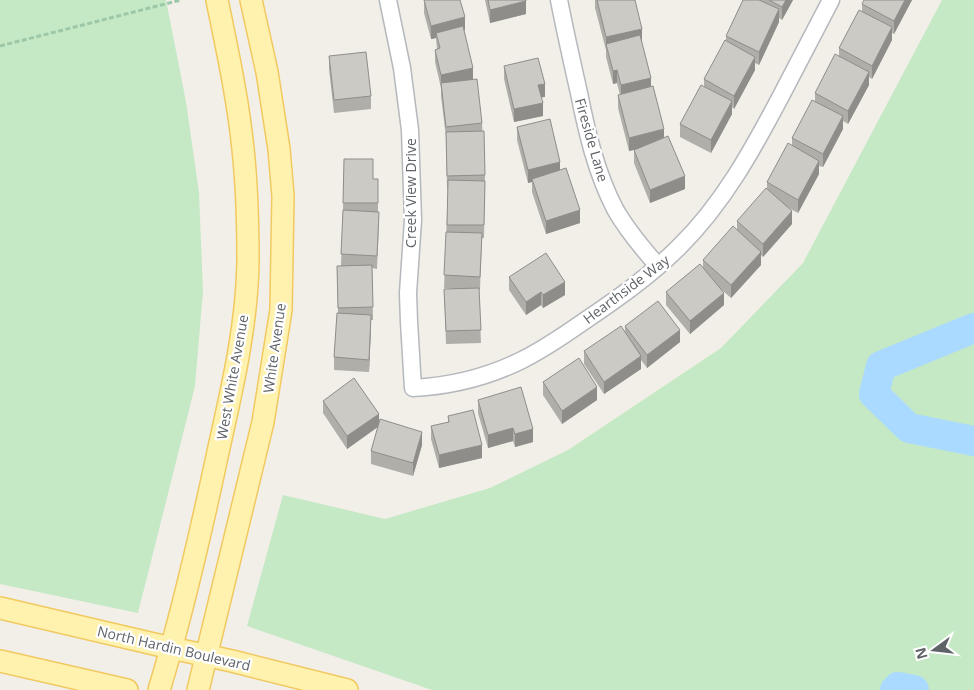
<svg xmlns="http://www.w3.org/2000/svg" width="974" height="690" viewBox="0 0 974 690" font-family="'Open Sans',sans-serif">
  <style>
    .green { fill: #c5e8c5 }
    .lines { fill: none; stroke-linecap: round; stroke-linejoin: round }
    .river { stroke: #aadaff; stroke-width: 30 }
    .minor-casing { stroke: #b5b8bc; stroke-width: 19 }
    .major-casing { stroke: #f2c960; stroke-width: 24 }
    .path { stroke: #9cc7a9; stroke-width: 3; stroke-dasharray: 5 2.5; stroke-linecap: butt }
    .minor { stroke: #fff; stroke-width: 16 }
    .major { stroke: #fff2af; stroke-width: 21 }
    .wall { fill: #afaea9 }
    .shaded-wall { fill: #8f8d8a }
    .building { fill: #cccac5; stroke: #8f8d8a }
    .labels { text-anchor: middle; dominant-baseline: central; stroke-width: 4.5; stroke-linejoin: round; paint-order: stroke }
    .street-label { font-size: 14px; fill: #5f6368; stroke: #fff }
  </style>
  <rect width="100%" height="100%" fill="#f1efe8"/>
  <path class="green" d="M0 0H166L186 102 199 193 203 291 195 386 138 613 0 584Z
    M942 0H974V690H432L247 626 283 495 385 519 490 488 568 450 721 348 803 263Z"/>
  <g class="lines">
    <path class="river" d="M974 328 881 366 874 394 909 428 974 441
      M895 690 898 687 914 690"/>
    <defs>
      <path id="minor" d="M388 0 402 68 410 130 413 220 408 293 409 322 413 388C451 386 488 377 522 360 544 349 563 336 583 322 617 299 650 276 679 247 723 204 753 149 782 94 798 63 815 31 831 0
        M559 0C565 31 572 62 579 93 587 133 596 172 615 209 627 230 642 248 658 266"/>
      <path id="major" d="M0 608 171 648 232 661 347 690
        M0 661 127 690
        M159 690C183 612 201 532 218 452 232 389 247 326 248 262 248 224 247 186 243 149 238 99 227 49 217 0
        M198 690 263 422 281 310 283 196 279 149 267 72 251 0"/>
    </defs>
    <use href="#minor" class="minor-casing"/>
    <use href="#major" class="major-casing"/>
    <path class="path" d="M0 46 181 0"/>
    <use href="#minor" class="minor"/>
    <use href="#major" class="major"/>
  </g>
  <path class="wall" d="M424 0 465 30H464L473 80 482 123 485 175 484 238H482L480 290H479L481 343 446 344 444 289H457L444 288 448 189H447L446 137 441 96V88L435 62V50L437 49 436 38 431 39 424 13Z
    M485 0H526V14L490 23Z
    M595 0H635L641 42 651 87 664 137 685 189 650 203 634 163V150L629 151 618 108V95H620L617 83 613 84 606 57V50L595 8Z
    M743 0H793L782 20 779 18V22L759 65 755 63V70L734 109 732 107V114L711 153 680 137V124L704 86V79L726 41V36Z
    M912 0 894 34 892 33V40L872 79 869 77V85L848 124 843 121V129L823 167 819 166V174L798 213 787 207 792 224 763 257 761 255V265L731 298 722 290 724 305 690 334 666 305V292L703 267V260L737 230V221L767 189V182L792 146V138L815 102V93L839 56V48L862 11V4Z
    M329 56 371 96V109L334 113 329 69Z
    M504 66 545 97H541L543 116 514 122 504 79Z
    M517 127 560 170 580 223 546 234 532 192V182L528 183 517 140Z
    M344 159 373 179H378V212L379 225 377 269 372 268 373 320H371L369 372 334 370V357L338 313 337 266H341L343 210Z
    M509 277 565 295 543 308 541 305 526 315 509 290Z
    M625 326 680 342 647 368 641 360V369L604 394 584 364V351L625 333Z
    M543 382 597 400 562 424 543 395Z
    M478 400 533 442 515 447 513 441 488 448 478 413Z
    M323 401 379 425 422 445 413 476 371 464V451L378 427 347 449 323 413Z
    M448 416 482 458 439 468 431 439V426L448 422Z"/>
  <path class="shaded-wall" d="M786 0H793L782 20V7Z
    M905 0H912L894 34V21Z
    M526 1V14L490 23V10Z
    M779 9V22L759 65V52Z
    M465 17V30L438 37 436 33V38L431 39V26Z
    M892 27V40L872 79V66Z
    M642 29V41L606 44V50V37Z
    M755 57V70L734 109V96Z
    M473 68V81L441 83V88V75Z
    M617 70V83L613 84V71Z
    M869 72V85L848 124V111Z
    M651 78V91L621 98V85Z
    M545 84V97L538 98V85Z
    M732 101V114L711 153V140Z
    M543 103V116L514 122V109Z
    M843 116V129L823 167V154Z
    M664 129V142L629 151V138Z
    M819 161V174L798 213V200Z
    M560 162V175L532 179V182L528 183V170Z
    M685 176V189L650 203V190Z
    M580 210V223L546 234V221Z
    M792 211V224L763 257V244Z
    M761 252V265L731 298V285Z
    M565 282V295L543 308V295Z
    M541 292V305L526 315V302Z
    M724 293V305L690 334V321Z
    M371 315V328L369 372V360Z
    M680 330V342L647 368V355Z
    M641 356V369L604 394V382Z
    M597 387V400L562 424V411Z
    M379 414V426L347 449V436Z
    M513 428V441L488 448V435Z
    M533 429V442L515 447V434Z
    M422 432V445L413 476V463Z
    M482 445V458L439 468V455Z"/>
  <path class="building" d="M424 0H460L465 17 431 26Z
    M488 0H526V1L490 10Z
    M597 0H635L642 29 606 37Z
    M743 0H759L779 9 759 52 726 36Z
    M769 0H786L782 7Z
    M864 0H905L894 21 862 4Z
    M859 10 892 27 872 66 839 48Z
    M463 26 473 68 441 75 435 50 440 48 436 33Z
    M640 35 651 78 621 85 617 70 613 71 606 44Z
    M725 40 755 57 734 96 704 79Z
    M366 52 371 96 334 100 329 56Z
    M835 54 869 72 848 111 815 93Z
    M538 58 545 84 538 85 543 103 514 109 504 66Z
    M477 79 482 123 446 127 441 83Z
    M701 85 732 101 711 140 680 124Z
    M653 86 664 129 629 138 618 95Z
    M812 100 843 116 823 154 792 138Z
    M550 119 560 162 528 170 517 127Z
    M484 131 485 175 447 176 446 132Z
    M668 136 685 176 650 190 634 150Z
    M788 143 819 161 798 200 767 182Z
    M344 159H373V179H378V203H343Z
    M566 168 580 210 546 221 532 179Z
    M448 180 485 181 484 225H447Z
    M766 188 792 211 763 244 737 221Z
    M343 210 379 212 377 256 341 254Z
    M733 226 761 252 731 285 703 260Z
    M446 232 482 233 480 277 444 275Z
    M546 253 565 282 543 295 541 292 526 302 509 277Z
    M700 264 724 293 690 321 666 292Z
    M372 265 373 307 338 308 337 266Z
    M479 288 481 330 446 331 444 289Z
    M658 301 680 330 647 355 625 326Z
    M337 313 371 315 369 360 334 357Z
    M621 326 641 356 604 382 584 351Z
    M579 358 597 387 562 411 543 382Z
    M354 378 379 414 347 436 323 401Z
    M521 387 533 429 515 434 513 428 488 435 478 400Z
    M473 410 482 445 439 455 431 426 449 422 448 416Z
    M380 419 422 432 413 463 371 451Z"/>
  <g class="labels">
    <g class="street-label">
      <text transform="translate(592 140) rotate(74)">Fireside Lane</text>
      <text transform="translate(410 193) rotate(-90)">Creek View Drive</text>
      <text transform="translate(626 289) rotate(-37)">Hearthside Way</text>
      <text transform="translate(274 348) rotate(-82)">White Avenue</text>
      <text transform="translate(232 377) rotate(-80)">West White Avenue</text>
      <text transform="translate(174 648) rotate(13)">North Hardin Boulevard</text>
    </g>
  </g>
  <g transform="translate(934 650) rotate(255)" stroke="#ffffff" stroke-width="4" paint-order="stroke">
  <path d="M0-4L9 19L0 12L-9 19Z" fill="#5f6368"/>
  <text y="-8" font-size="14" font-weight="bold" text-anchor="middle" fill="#5f6368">N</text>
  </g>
</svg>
